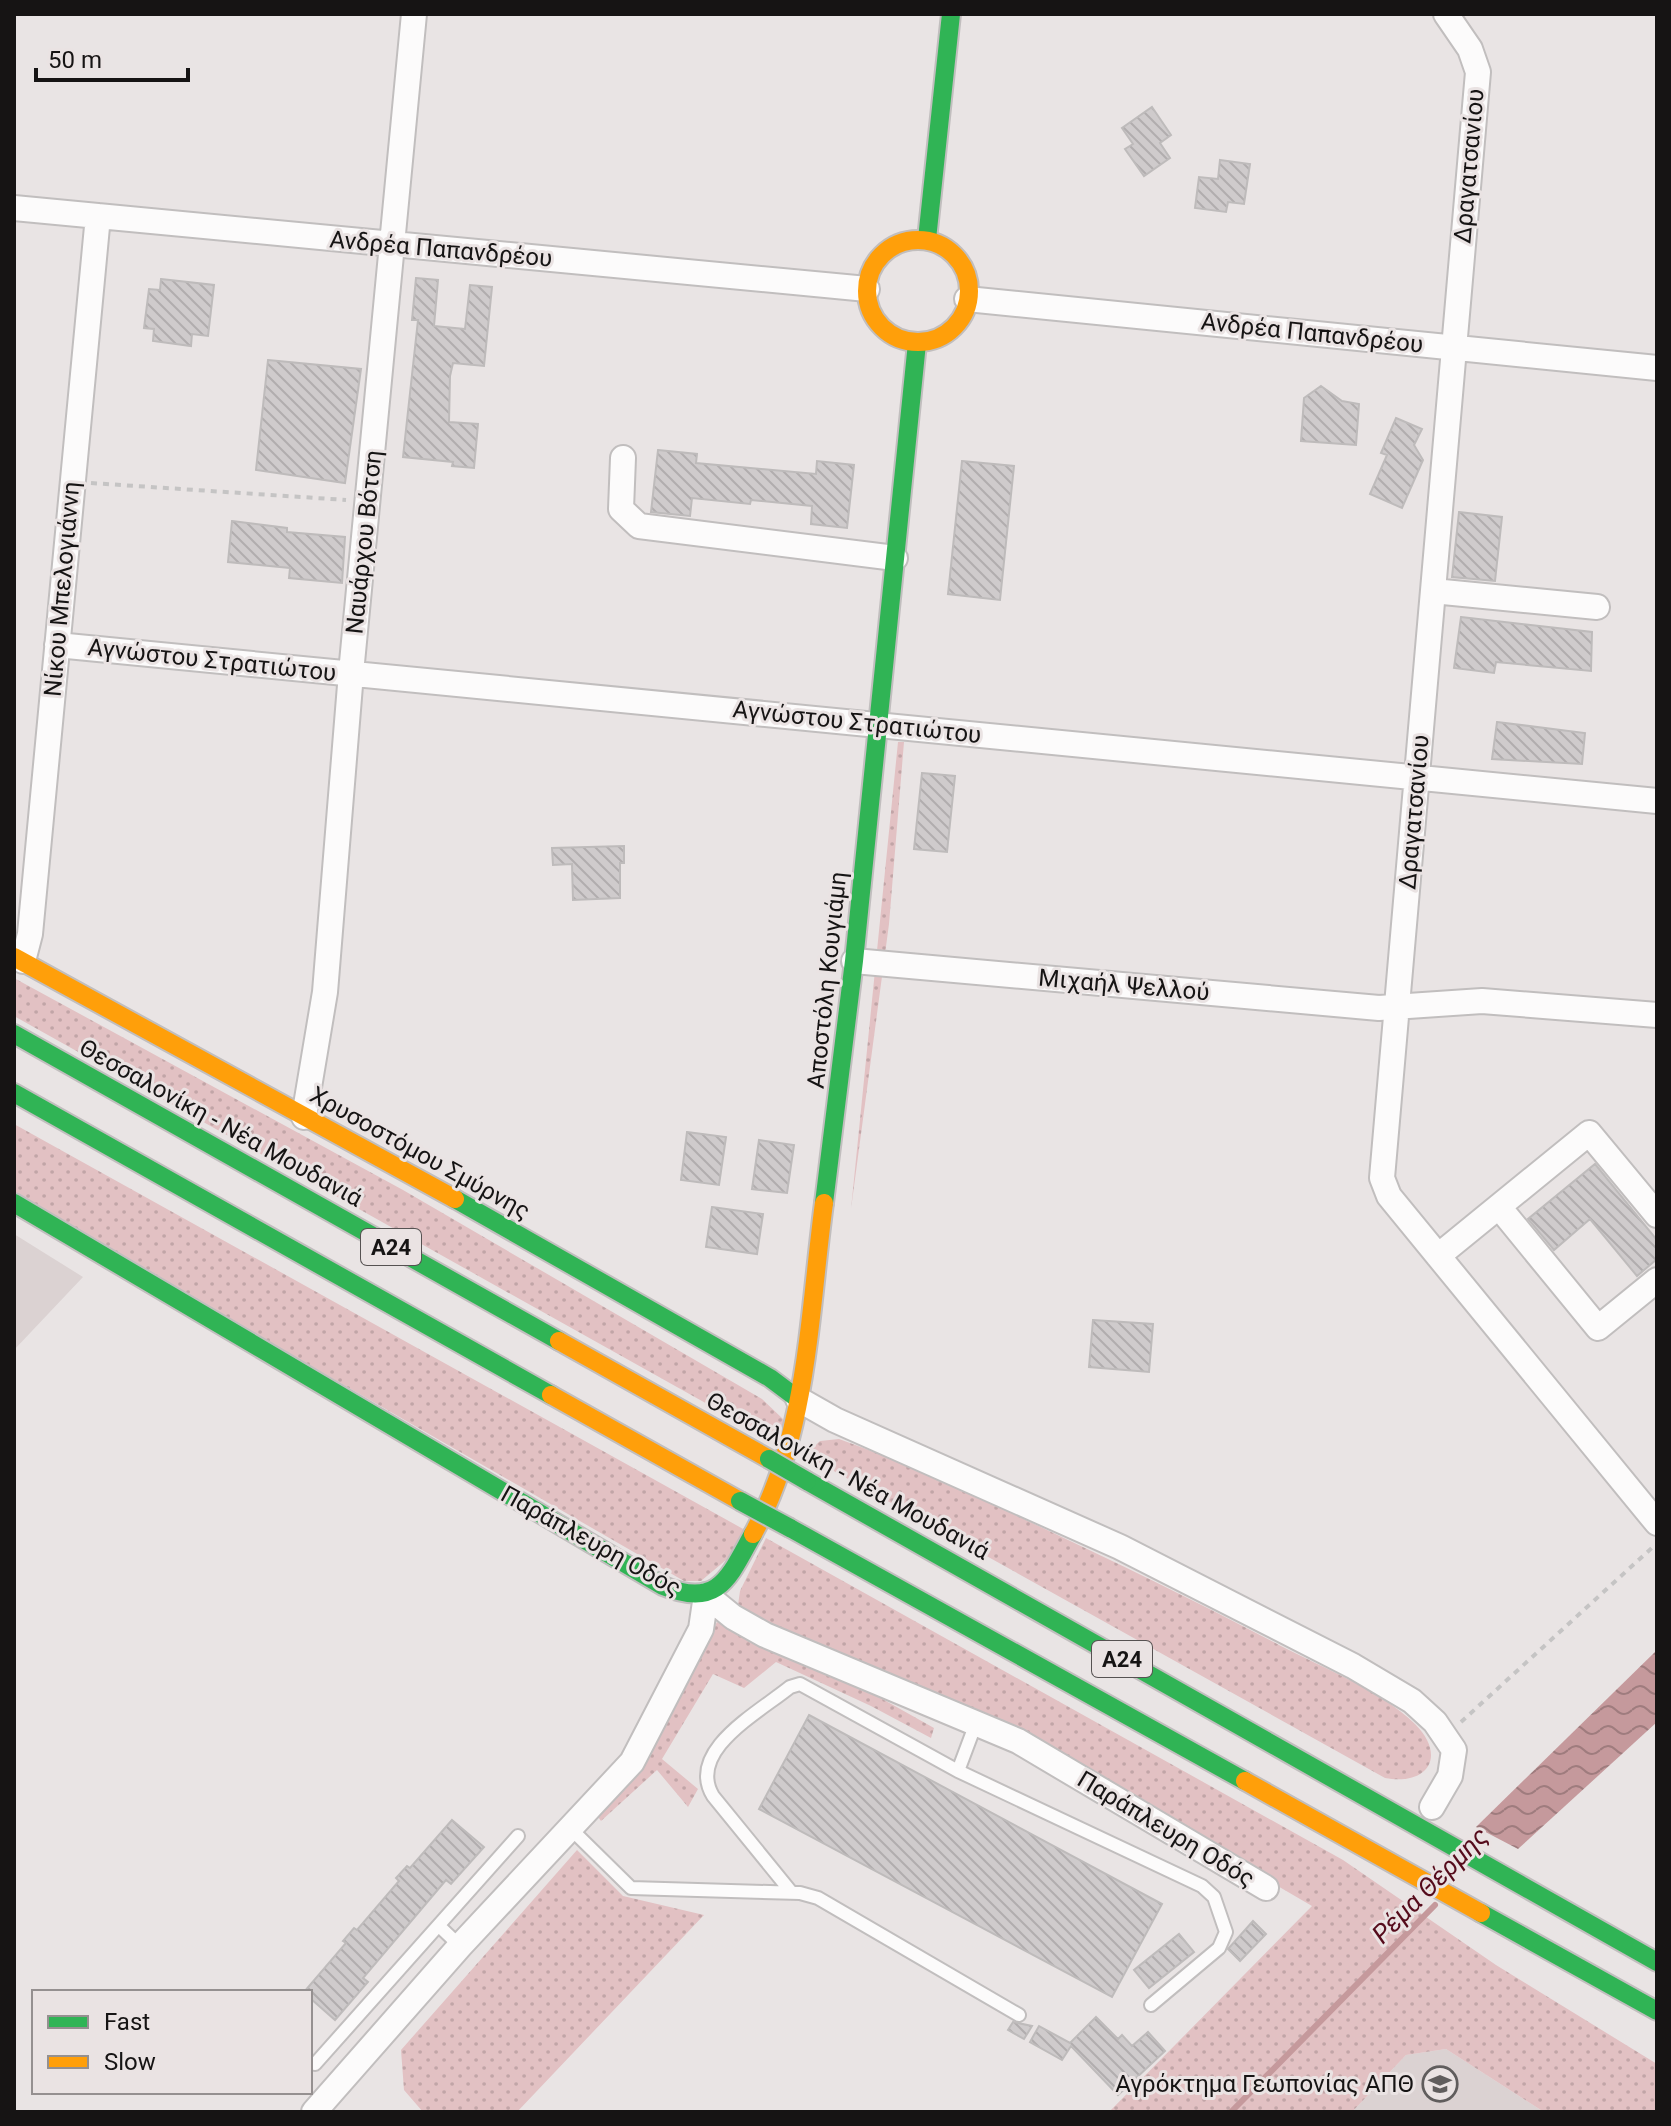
<svg xmlns="http://www.w3.org/2000/svg" width="1671" height="2126" viewBox="0 0 1671 2126" font-family="Roboto,sans-serif">
  <style>
    .built { fill: #dbd2d2 }
    .grass { fill: url(#grass-dots) }
    .water { fill: url(#water-waves) }
    .lines { fill: none; stroke-linecap: round; stroke-linejoin: round }
    .stream { stroke: #c5999c; stroke-width: 6 }
    .building { fill: url(#building-back-hatch); stroke: #bebbbb; stroke-width: 2 }
    .lane-casing { stroke: #c1bebe; stroke-width: 16 }
    .street-casing { stroke: #c1bebe; stroke-width: 28 }
    .fast-casing { stroke: #c1bebe; stroke-width: 22 }
    .slow-casing { stroke: #c1bebe; stroke-width: 22 }
    .path { stroke: #c5c4c4; stroke-width: 4; stroke-dasharray: 6 6; stroke-linecap: butt }
    .lane { stroke: #fcfbfb; stroke-width: 12 }
    .street { stroke: #fcfbfb; stroke-width: 24 }
    .fast { stroke: #30b455; stroke-width: 18 }
    .slow { stroke: #ff9f0a; stroke-width: 18 }
    .fast-bridge-casing { stroke: #c1bebe; stroke-width: 22; stroke-linecap: butt }
    .fast-bridge { stroke: #30b455; stroke-width: 18 }
    .labels { text-anchor: middle; dominant-baseline: central; stroke-width: 6; stroke-linejoin: round; paint-order: stroke }
    .shield { fill: #eae3e3; stroke: #565252; stroke-width: 2 }
    .shield-label { font-size: 22px; font-weight: bold; fill: #161414 }
    .street-label { font-size: 24px; fill: #161414; stroke: #eae3e3 }
    .poi-label { font-size: 24px; fill: #161414; stroke: #eae3e3; text-anchor: end }
    .water-label { font-size: 26px; font-style: italic; fill: #550b1b; stroke: #eae3e3 }
  </style>
  <defs>
    <pattern id="grass-dots" width="8" height="8" patternUnits="userSpaceOnUse" patternTransform="scale(2)"><rect width="8" height="8" fill="#e2c1c3"/><path d="M2 2h.1M6 6h.1" fill="none" stroke="#c1a5a7" stroke-width="1.8" stroke-linecap="round"/></pattern>
    <pattern id="water-waves" width="16" height="10" patternUnits="userSpaceOnUse" patternTransform="scale(2)"><rect width="16" height="10" fill="#c5999c"/><path d="M0 5q4-4 8 0t8 0" fill="none" stroke="#9f7c7e"/></pattern>
    <pattern id="building-back-hatch" width="6" height="6" patternUnits="userSpaceOnUse" patternTransform="scale(2)"><rect width="6" height="6" fill="#cfcbcc"/><path d="M-1 5l2 2M0 0l6 6M5-1l2 2" fill="none" stroke="#b1adae"/></pattern>
  </defs>
  <rect width="100%" height="100%" fill="#e9e4e4"/>
  <path class="built" d="M14 1234 83 1277 14 1350Z
    M1446 2049 1544 2112H1352L1406 2055Z"/>
  <path class="grass" d="M898 742H904L889 924 851 1209Z
    M14 978 403 1190 762 1399 783 1419 784 1447 14 1016Z
    M14 1124 745 1530 726 1560 701 1581H684L14 1195Z
    M839 1439C905 1462 966 1491 1028 1521 1113 1561 1196 1601 1279 1645 1323 1668 1379 1689 1415 1724 1447 1756 1428 1786 1385 1778L805 1455 820 1441Z
    M766 1538 1343 1860 1496 1965 1657 2064V2112H1544L1446 2049 1406 2055 1352 2112H1109L1312 1906 1028 1740 750 1614 738 1605 740 1591Z
    M717 1622 861 1687 934 1728 931 1738 871 1706 776 1662 744 1688 713 1674 662 1759 698 1789 688 1807 657 1770 601 1821 596 1814 642 1766Z
    M577 1850 623 1896 704 1915 517 2112H423L404 2090 401 2050Z"/>
  <path class="water" d="M1657 1650V1722L1518 1849 1476 1827Z"/>
  <g class="lines">
    <path class="stream" d="M1231 2112 1435 1905"/>
  </g>
  <path class="building" d="M1152 107 1171 135 1160 143 1170 158 1144 176 1125 149 1133 144 1122 128Z
    M1220 160 1250 164 1244 204 1228 202 1226 212 1195 208 1199 177 1218 179Z
    M416 278 438 280 434 326 465 329 470 285 492 287 484 366 453 363 450 376 449 422 478 424 474 468 452 466 453 462 403 457 418 320H412Z
    M161 279 214 285 208 336 192 334 191 346 153 341 154 329 144 328 149 289 160 290Z
    M268 360 361 369 345 483 256 470Z
    M1321 386 1342 401 1359 404 1356 445 1301 441 1304 398Z
    M1396 418 1422 429 1414 445 1423 460 1402 508 1370 494 1387 455 1381 453Z
    M658 450 697 454 696 463 816 474 817 461 854 465 847 528 811 524 812 506 751 500 750 504 692 498 690 516 651 512Z
    M962 461 1014 466 1000 600 948 594Z
    M1459 512 1502 517 1495 581 1452 577Z
    M232 521 287 528V532L345 537 342 583 289 578 290 568 228 562Z
    M1461 617 1592 632 1591 671 1496 662 1494 673 1454 668Z
    M1497 722 1585 733 1582 764 1492 759Z
    M922 773 955 776 947 852 914 849Z
    M624 846V863H620V898L573 900 572 864 553 865 552 848Z
    M687 1132 726 1137 719 1185 681 1180Z
    M759 1140 794 1145 787 1193 752 1189Z
    M1595 1164 1657 1240V1259L1637 1276 1590 1219 1554 1250 1528 1219Z
    M712 1207 763 1214 757 1254 706 1247Z
    M1093 1320 1153 1324 1149 1372 1089 1367Z
    M809 1715 1162 1904 1112 1997 759 1809Z
    M452 1820 484 1847 451 1884 446 1880 363 1978 368 1982 335 2020 310 1998V1992H304L346 1943 343 1941 354 1928 357 1930 399 1881 396 1878 407 1866 410 1868Z
    M1253 1921 1266 1934 1240 1961 1228 1949Z
    M1179 1934 1194 1952 1149 1988 1134 1970Z
    M1096 2017 1118 2039 1122 2035 1132 2046 1148 2032 1165 2051 1118 2095 1071 2046 1062 2060 1030 2042 1039 2026 1070 2043Z
    M1013 2022 1032 2026 1024 2039 1008 2030Z"/>
  <g class="lines">
    <defs>
      <path id="lane" d="M958 1771 976 1723
        M569 1827 631 1888 800 1893 818 1898 1019 2015
        M792 1893 713 1796C686 1751 758 1713 790 1687L800 1684 958 1771 1202 1886 1214 1897 1226 1932 1219 1948 1151 2005
        M439 1926 460 1946
        M315 2064 518 1836"/>
      <path id="street" d="M1446 14 1470 49 1478 72 1382 1178 1389 1196 1657 1523
        M14 208 867 289
        M967 299 1657 368
        M623 458 621 509 639 526 895 558
        M1433 591 1597 607
        M57 645 1657 801
        M23 961 30 934 98 216
        M854 961 1379 1008 1482 1001 1657 1015
        M304 1117 325 992 351 673 414 14
        M1499 1207 1598 1328 1657 1280
        M1438 1256 1589 1133 1657 1215
        M798 1399 835 1420 1120 1547 1353 1666 1412 1701 1435 1722 1454 1750 1450 1776 1432 1807
        M314 2112 460 1946 632 1762 701 1629 706 1595 733 1617 765 1635 1018 1741 1266 1888"/>
      <path id="fast" d="M927 239 951 14
        M14 1034 559 1341
        M14 1093 551 1395
        M455 1199 770 1378 798 1399
        M14 1203 663 1586C719 1609 729 1577 753 1534
        M824 1203 854 961 917 343
        M807 1481 1657 1962
        M790 1528 1245 1781
        M1481 1913 1657 2011"/>
      <path id="slow" d="M867 291a51 51 0 1 1 102 0a51 51 0 1 1-102 0Z
        M14 957 455 1199
        M559 1341 769 1459
        M551 1395 740 1501
        M753 1534C808 1434 809 1314 824 1203
        M1245 1781 1481 1913"/>
    </defs>
    <use href="#lane" class="lane-casing"/>
    <use href="#street" class="street-casing"/>
    <use href="#fast" class="fast-casing"/>
    <use href="#slow" class="slow-casing"/>
    <path class="path" d="M91 483 346 500
      M1461 1722 1655 1545"/>
    <use href="#lane" class="lane"/>
    <use href="#street" class="street"/>
    <use href="#fast" class="fast"/>
    <use href="#slow" class="slow"/>
    <defs>
      <path id="fast-bridge" d="M769 1459 807 1481
        M740 1501 790 1528"/>
    </defs>
    <use href="#fast-bridge" class="fast-bridge-casing"/>
    <use href="#fast-bridge" class="fast-bridge"/>
  </g>
  <defs>
    <symbol id="university-ring" viewBox="-11 -11 22 22"><circle r="9.5" fill="#eae3e3" stroke="#605d5d" stroke-width="1.5"/><path d="M0-5L7-2L0 1L-7-2ZM-4 1L0 2.5L4 1V4Q0 6-4 4Z" fill="#605d5d"/></symbol>
  </defs>
  <g fill-rule="evenodd">
    <use href="#university-ring" x="1420" y="2064" width="40" height="40"/>
  </g>
  <g class="labels">
    <g class="shield">
      <rect x="361" y="1229" width="60" height="36" rx="6"/>
      <rect x="1092" y="1641" width="60" height="36" rx="6"/>
    </g>
    <g class="shield-label">
      <text x="391" y="1247">Α24</text>
      <text x="1122" y="1659">Α24</text>
    </g>
    <g class="street-label">
      <text transform="translate(1469 166) rotate(-85)">Δραγατσανίου</text>
      <text transform="translate(441 249) rotate(5)">Ανδρέα Παπανδρέου</text>
      <text transform="translate(1312 333) rotate(6)">Ανδρέα Παπανδρέου</text>
      <text transform="translate(364 542) rotate(-84)">Ναυάρχου Βότση</text>
      <text transform="translate(62 589) rotate(-85)">Νίκου Μπελογιάννη</text>
      <text transform="translate(212 660) rotate(6)">Αγνώστου Στρατιώτου</text>
      <text transform="translate(857 722) rotate(6)">Αγνώστου Στρατιώτου</text>
      <text transform="translate(1414 812) rotate(-85)">Δραγατσανίου</text>
      <text transform="translate(827 980) rotate(-84)">Αποστόλη Κουγιάμη</text>
      <text transform="translate(1124 985) rotate(5)">Μιχαήλ Ψελλού</text>
      <text transform="translate(221 1123) rotate(29)">Θεσσαλονίκη - Νέα Μουδανιά</text>
      <text transform="translate(420 1153) rotate(29)">Χρυσοστόμου Σμύρνης</text>
      <text transform="translate(848 1476) rotate(29)">Θεσσαλονίκη - Νέα Μουδανιά</text>
      <text transform="translate(591 1541) rotate(29)">Παράπλευρη Οδός</text>
      <text transform="translate(1166 1829) rotate(31)">Παράπλευρη Οδός</text>
    </g>
    <g class="poi-label">
      <text x="1414" y="2084">Αγρόκτημα Γεωπονίας ΑΠΘ</text>
    </g>
    <g class="water-label">
      <text transform="translate(1430 1885) rotate(-45)">Ρέμα Θέρμης</text>
    </g>
  </g>
  <rect width="1671" height="2126" fill="none" stroke="#161414" stroke-width="32"/>
  <rect x="32" y="1990" width="280" height="104" fill="#eae3e3" stroke="#959090" stroke-width="2"/>
  <rect x="48" y="2016" width="40" height="12" fill="#30b455" stroke="#959090" stroke-width="2"/>
  <text x="104" y="2030" font-size="24" fill="#161414">Fast</text>
  <rect x="48" y="2056" width="40" height="12" fill="#ff9f0a" stroke="#959090" stroke-width="2"/>
  <text x="104" y="2070" font-size="24" fill="#161414">Slow</text>
  <path d="M36 68v12h152v-12" fill="none" stroke="#161414" stroke-width="4"/>
  <text x="48" y="68" font-size="24" fill="#161414" stroke="#eae3e3" stroke-width="6" paint-order="stroke">50 m</text>
</svg>
